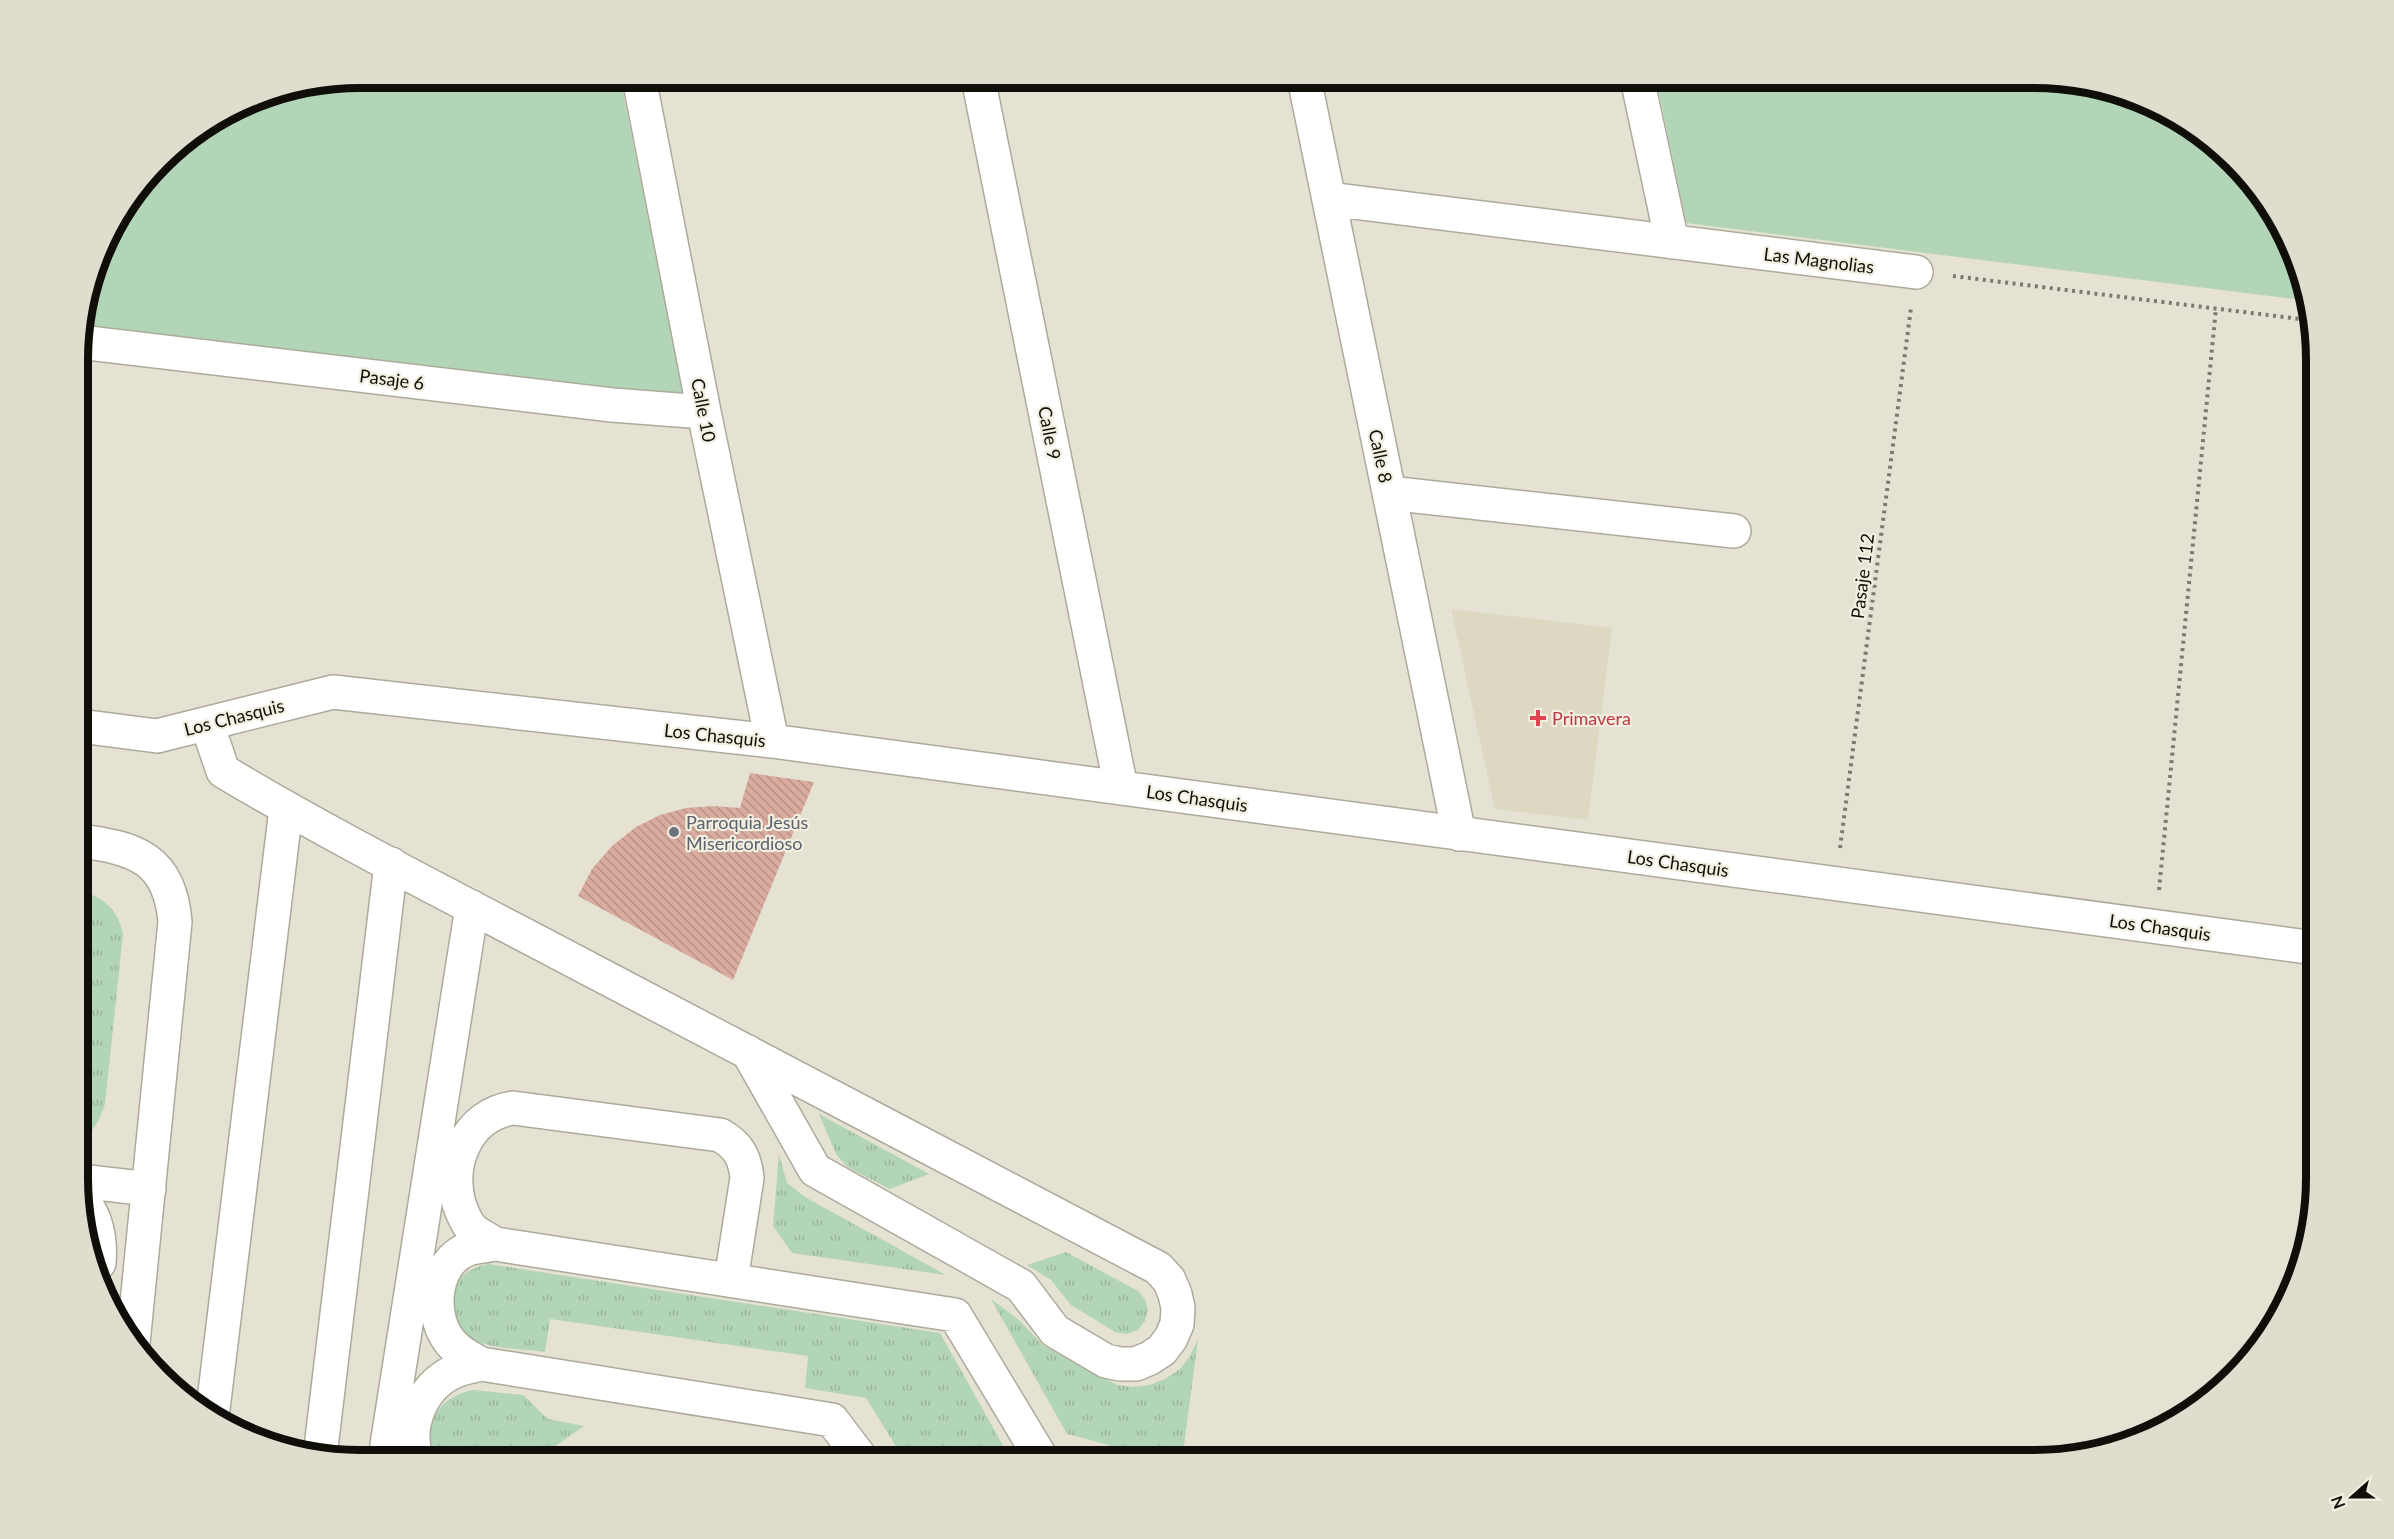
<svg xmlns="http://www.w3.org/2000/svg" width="2394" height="1539" viewBox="0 0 2394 1539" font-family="Lato,sans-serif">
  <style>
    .built { fill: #dcd8c2 }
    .grass { fill: url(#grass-tufts) }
    .green { fill: #b3d5b7 }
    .building { fill: url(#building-back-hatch) }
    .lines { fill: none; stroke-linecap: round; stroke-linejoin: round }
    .minor-casing { stroke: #adaa9c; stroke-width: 36 }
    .path { stroke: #7c7a70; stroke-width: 4; stroke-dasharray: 3 4.5; stroke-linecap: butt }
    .minor { stroke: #fff; stroke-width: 33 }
    .health-dot { fill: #e0444e; stroke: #f2efe0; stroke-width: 2 }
    .worship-dot { fill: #6b7280; stroke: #f2efe0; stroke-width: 2 }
    .labels { text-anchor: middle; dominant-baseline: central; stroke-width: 4.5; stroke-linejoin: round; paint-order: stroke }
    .street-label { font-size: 18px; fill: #0f0e09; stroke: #f2efe0 }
    .health-label { font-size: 18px; fill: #be3a42; stroke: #f2efe0; text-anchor: start }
    .worship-label { font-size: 18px; fill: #5b616d; stroke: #f2efe0; text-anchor: start }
    .rim { fill: none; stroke: #0f0e09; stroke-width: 8 }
  </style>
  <defs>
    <pattern id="grass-tufts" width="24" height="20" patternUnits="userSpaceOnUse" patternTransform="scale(1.5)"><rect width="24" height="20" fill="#b3d5b7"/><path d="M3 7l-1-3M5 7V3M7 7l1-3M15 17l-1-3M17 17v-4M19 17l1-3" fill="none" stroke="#99b69c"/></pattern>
    <pattern id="building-back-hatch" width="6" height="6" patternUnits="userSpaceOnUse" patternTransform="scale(1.5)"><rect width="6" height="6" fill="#daac9f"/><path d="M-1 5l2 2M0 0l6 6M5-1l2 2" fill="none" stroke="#ba9388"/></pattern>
  </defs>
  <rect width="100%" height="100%" fill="#e5e2d3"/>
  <path class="built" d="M1451 609 1612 628 1588 820 1495 809Z"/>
  <path class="grass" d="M80 892C104 895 119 912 123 934L105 1104C100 1119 94 1132 80 1141V1066L87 1050 91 1026 89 1002 80 978Z
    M819 1114 929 1174 890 1189 847 1167 836 1154Z
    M779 1154 787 1183 805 1197 946 1275 792 1253 773 1226Z
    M1066 1252 1138 1291 1145 1299 1148 1310 1145 1321 1138 1330 1127 1334 1115 1332 1071 1305 1051 1280 1027 1265Z
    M488 1264 940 1333 1009 1456V1461H905L866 1398 805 1388 808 1356 550 1319 545 1352C524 1349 485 1349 467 1337 459 1331 456 1323 455 1314 449 1285 460 1270 488 1264Z
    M991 1299 1019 1320 1044 1346 1117 1385 1133 1387 1150 1385 1165 1379 1180 1369 1190 1356 1198 1339 1182 1461H1137L1109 1445 1067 1434Z
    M473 1390 523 1395 548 1419 584 1426 544 1454 584 1461H439C418 1428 437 1397 473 1390Z"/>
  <path class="green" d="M361 78H620L686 404 81 324 107 235 174 148 253 99Z
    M1656 78H2033L2107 88 2190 125 2278 219 2302 300 1686 223Z"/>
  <path class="building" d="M750 773 814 782 733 980 578 896 592 869 612 846 636 827 660 815 686 808 713 806 740 808Z"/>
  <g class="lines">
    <defs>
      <path id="minor" d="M639 78 704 412 772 741
        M978 78 1121 788
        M1304 78 1459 834
        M1637 78 1672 242
        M1329 199 1916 272
        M80 342 612 405 704 412
        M1389 493 1734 531
        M207 724 223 771C343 843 469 905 593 971 781 1070 970 1169 1158 1268L1169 1280 1175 1294 1178 1308 1177 1324 1171 1338 1162 1350 1150 1358 1136 1364H1120L1106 1361 1055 1331 1021 1286 815 1170 748 1052
        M80 726 157 736 333 692 772 741 2315 948
        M80 841C136 848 170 859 175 922L133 1343
        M80 1181 149 1189
        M80 1197C97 1216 101 1239 99 1263
        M495 1244C488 1239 478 1235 472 1229 466 1223 462 1212 459 1204 448 1162 467 1115 513 1108L720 1135C738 1145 745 1157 747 1178L731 1280
        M212 1417 286 809
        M320 1456 391 864
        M387 1461V1445L472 907
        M418 1461C404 1428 421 1387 453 1372 462 1368 472 1366 481 1364
        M863 1461 832 1420 481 1364C469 1357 456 1351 448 1339 429 1312 434 1262 468 1249 476 1246 487 1246 495 1244L955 1315 1043 1461"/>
    </defs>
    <use href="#minor" class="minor-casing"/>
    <path class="path" d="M1953 276 2308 320
      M1840 848 1911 308
      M2159 890 2216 308"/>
    <use href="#minor" class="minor"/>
  </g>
  <path class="health-dot" d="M1535 709h6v6h6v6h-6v6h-6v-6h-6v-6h6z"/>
  <circle class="worship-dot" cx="674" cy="832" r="6"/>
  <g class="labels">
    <g class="street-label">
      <text transform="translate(1819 260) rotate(7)">Las Magnolias</text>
      <text transform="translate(392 379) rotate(7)">Pasaje 6</text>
      <text transform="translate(704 410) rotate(79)">Calle 10</text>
      <text transform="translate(1050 433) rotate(79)">Calle 9</text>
      <text transform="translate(1381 456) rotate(78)">Calle 8</text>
      <text transform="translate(1862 576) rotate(-83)">Pasaje 112</text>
      <text transform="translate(234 717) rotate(-14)">Los Chasquis</text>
      <text transform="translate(715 735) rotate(6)">Los Chasquis</text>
      <text transform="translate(1197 798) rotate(8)">Los Chasquis</text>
      <text transform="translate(1678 863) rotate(8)">Los Chasquis</text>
      <text transform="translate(2160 927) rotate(8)">Los Chasquis</text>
    </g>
    <g class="health-label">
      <text x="1552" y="718">Primavera</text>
    </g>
    <g class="worship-label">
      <text x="686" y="822">Parroquia Jesús<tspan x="686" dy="21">Misericordioso</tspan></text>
    </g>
  </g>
  <path d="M0 0H2394V1539H0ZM360 88H2034A272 272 0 0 1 2306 360V1178A272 272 0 0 1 2034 1450H360A272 272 0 0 1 88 1178V360A272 272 0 0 1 360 88Z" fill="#e0ddcf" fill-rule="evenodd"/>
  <path class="rim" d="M360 88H2034A272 272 0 0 1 2306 360V1178A272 272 0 0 1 2034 1450H360A272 272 0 0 1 88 1178V360A272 272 0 0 1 360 88Z"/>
  <g transform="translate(2352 1497) rotate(249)" stroke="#f2efe0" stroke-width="4.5" paint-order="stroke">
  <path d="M0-4.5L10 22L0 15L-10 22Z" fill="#0f0e09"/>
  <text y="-9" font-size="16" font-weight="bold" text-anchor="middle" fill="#0f0e09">N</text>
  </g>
</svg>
